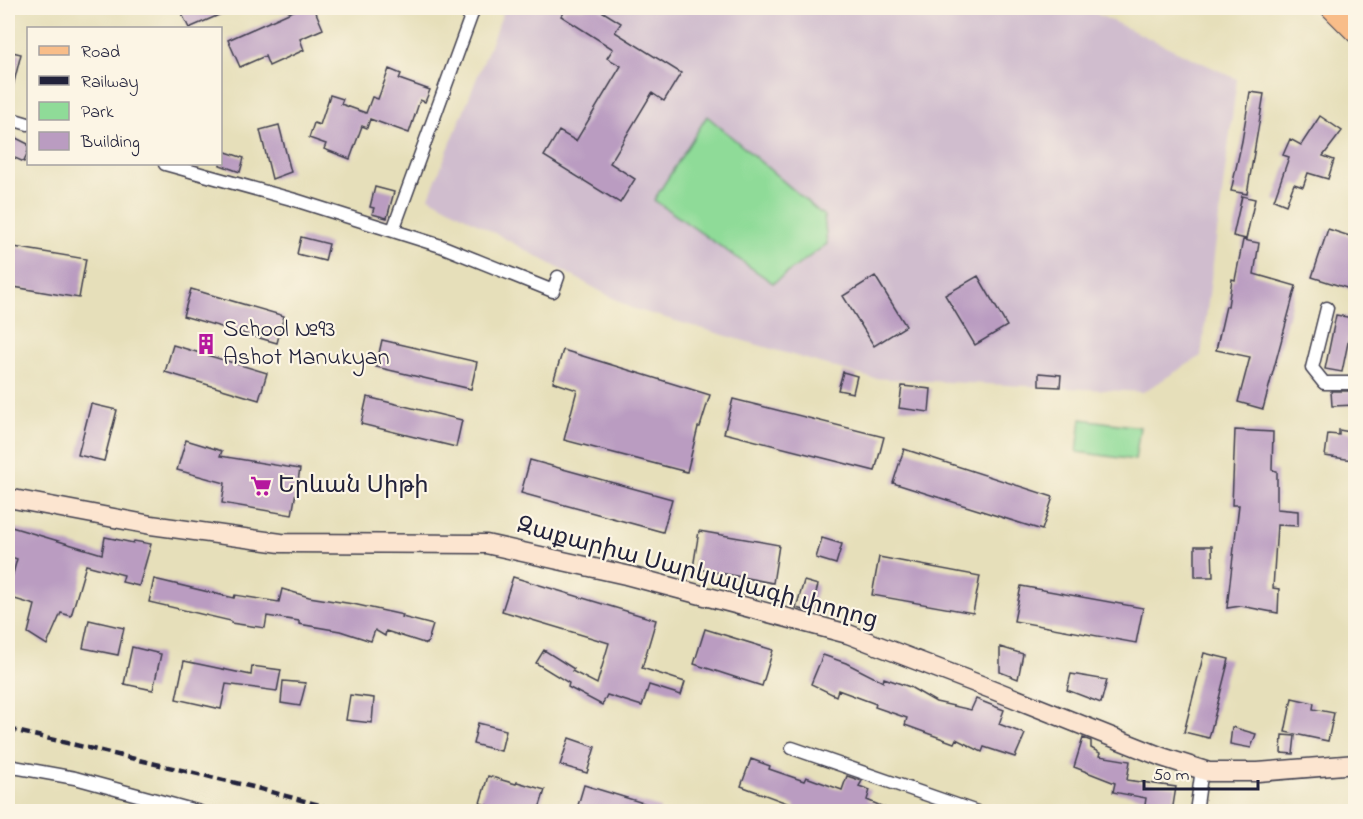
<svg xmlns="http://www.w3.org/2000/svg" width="1363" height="819" viewBox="0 0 1363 819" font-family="'Indie Flower','Noto Sans Armenian',sans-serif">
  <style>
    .industrial { fill: #d0bdce }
    .green { fill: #8fdb98; stroke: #587e6a; stroke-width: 1.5 }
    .building { fill: #ba9cc1 }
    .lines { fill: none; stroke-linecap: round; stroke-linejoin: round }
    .minor-casing { stroke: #3f3e4e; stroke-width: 15 }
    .secondary-casing { stroke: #3f3e4e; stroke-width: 21 }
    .primary-casing { stroke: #3f3e4e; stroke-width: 22 }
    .minor { stroke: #fff; stroke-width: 12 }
    .secondary { stroke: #fce5d0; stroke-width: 18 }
    .primary { stroke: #f8bd89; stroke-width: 20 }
    .rail { stroke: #22223b; stroke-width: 4.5; stroke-dasharray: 9 4.5; stroke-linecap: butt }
    .labels { text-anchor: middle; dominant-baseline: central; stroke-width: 4.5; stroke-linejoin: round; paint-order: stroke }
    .poi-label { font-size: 24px; fill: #22223b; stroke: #fcf5e5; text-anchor: start }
    .street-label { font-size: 24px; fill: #22223b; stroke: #fcf5e5 }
  </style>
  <rect width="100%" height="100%" fill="#fcf5e5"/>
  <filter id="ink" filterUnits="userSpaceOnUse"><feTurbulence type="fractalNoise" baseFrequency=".0167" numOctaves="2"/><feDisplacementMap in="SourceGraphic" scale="12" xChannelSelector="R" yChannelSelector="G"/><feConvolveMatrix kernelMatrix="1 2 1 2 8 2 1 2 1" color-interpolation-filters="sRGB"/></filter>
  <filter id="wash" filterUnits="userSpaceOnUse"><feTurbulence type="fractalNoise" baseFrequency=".008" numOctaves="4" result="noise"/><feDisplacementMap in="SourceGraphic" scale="24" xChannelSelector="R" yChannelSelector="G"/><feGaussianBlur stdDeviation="1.35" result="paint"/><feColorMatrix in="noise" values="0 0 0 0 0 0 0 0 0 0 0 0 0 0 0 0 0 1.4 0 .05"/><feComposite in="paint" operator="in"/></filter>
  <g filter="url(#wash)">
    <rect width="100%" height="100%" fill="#e6dfba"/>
    <path class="industrial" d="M505 8H1084L1237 79 1201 356 1143 392 871 378 631 308 429 197Z"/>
    <path class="green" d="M707 116 824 216 827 244 773 283 654 200Z
      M1081 419 1140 427 1135 460 1077 452Z"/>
    <g id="blocks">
      <path class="building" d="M179 8H235L189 28Z
        M300 8H314L323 29 300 39 304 50 269 66 265 56 240 67 228 40Z
        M566 8H597L621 23 615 32 681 73 664 101 652 93 610 163 635 179 620 203 544 156 559 131 576 141 621 66 607 58 613 49 561 16Z
        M8 51 21 54 12 90 8 89Z
        M389 69 401 74 399 79 430 90 425 102 420 100 409 133 370 119 367 128 362 126 350 159 324 149 326 144 309 138 314 123 320 125 330 95 343 99 341 104 366 113 372 97 378 99Z
        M1250 92 1264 94 1247 194 1231 191 1242 141Z
        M1320 116 1342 131 1323 156 1334 160 1328 179 1308 173 1303 187 1294 184 1286 205 1274 200 1289 157 1283 155 1290 139 1301 145Z
        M279 125 291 172 272 179 260 130Z
        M12 136 28 144V151L24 162 8 155V147Z
        M220 150 244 158 240 172 220 165Z
        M375 187 394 192 387 218 372 214 374 208 370 207Z
        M1242 196 1255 199 1246 239 1233 236Z
        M1328 229 1356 238V291L1312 277Z
        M301 237 329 244 325 261 297 254Z
        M1243 240 1259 243 1254 274 1296 286 1263 409 1238 402 1250 357 1216 350 1226 306H1228L1232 279 1235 280Z
        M8 246 86 259 79 298 8 286Z
        M875 276 906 326 874 346 843 296Z
        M978 276 1007 326 975 345 945 295Z
        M191 289 284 316 277 343 183 316Z
        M1336 315 1353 318 1342 372 1325 369Z
        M382 340 477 362 471 389 376 367Z
        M173 345 267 373 259 400 165 372Z
        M563 350 710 395 700 427H698L687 472 564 440 577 390 553 382Z
        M843 372 857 376 853 393 838 390Z
        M1039 373 1061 375 1060 387 1039 386Z
        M902 386 931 389 929 412 899 408Z
        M1331 391H1356V405L1332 406Z
        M367 397 462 420 456 447 361 424Z
        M733 399 884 437 875 471 724 433Z
        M91 404 117 410 104 461 78 455Z
        M1235 430 1273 432 1272 470 1277 471V509L1298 511V526L1277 525 1273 588 1279 589 1278 613 1241 606 1227 608 1239 505H1232Z
        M1339 430 1356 433 1353 460 1325 456 1328 434 1339 435Z
        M186 440 222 451 220 456 300 469 292 515 222 503 225 483 177 470Z
        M904 449 1053 497 1042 530 893 483Z
        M530 460 672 499 663 532 521 493Z
        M8 526 102 554 105 537 133 543 134 541 151 544 139 586 122 582 124 575 86 565 71 616 61 613 47 645 28 633 35 605 8 597V592L17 559 8 556Z
        M699 531 779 545 773 583 693 568Z
        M822 538 842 544 836 564 816 558Z
        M1195 546H1212L1213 577H1195Z
        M879 557 980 576 973 613 872 595Z
        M513 577 656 620 642 668 685 682 681 695 649 685 642 706 607 695 602 705 568 687 569 683 536 663 544 650 574 669 572 671 597 684 609 643 502 611Z
        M154 579 234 598 235 595 279 602 282 589 309 597 353 604 403 615 402 617 433 625 427 644 386 631 385 636 375 630 371 641 340 631 299 624V621L267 616 265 628 231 623V621L149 602Z
        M804 581 818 585 811 612 796 608Z
        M1021 586 1143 608 1136 643 1014 621Z
        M89 620 124 628 118 655 83 648Z
        M705 629 773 650 762 686 694 664Z
        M132 647 161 654 153 690 124 684Z
        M1000 647 1023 654 1018 679 1000 672Z
        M1204 653 1229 659 1209 738 1184 732Z
        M823 655 846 663 883 682 884 678 910 687 936 702 971 710 976 699 1004 710 999 724 1025 734 1015 757 984 747 982 752 956 739 954 743 905 725 907 718 875 707 876 704 838 690 836 696 811 684Z
        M184 661 251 675 252 666 281 670 277 691 226 684 221 709 176 699Z
        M1071 674 1107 680 1101 703 1067 690Z
        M283 681 306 683 300 706 281 703Z
        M350 695 374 698 372 723 346 720Z
        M1292 698 1314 703 1313 709 1334 713 1328 741 1285 732Z
        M478 723 506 730 501 751 473 744Z
        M1232 727 1256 734 1251 748 1230 744Z
        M1282 735 1295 736 1293 754 1281 753Z
        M569 738 595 747 587 773 560 765Z
        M1083 738 1091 741V748L1100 753 1099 756 1130 761 1127 780 1176 787 1172 812H1144L1146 798 1113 792 1115 783 1074 767Z
        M751 759 770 766 769 769 804 781 806 777 842 790 847 776 862 781 859 786 870 790 867 800 895 812H793L795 806 741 786Z
        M488 776 516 784 517 782 545 790 538 812H506L480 803Z
        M584 785 660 808V812H576Z"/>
    </g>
  </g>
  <g filter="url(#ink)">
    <use href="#blocks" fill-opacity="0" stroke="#3f3e4e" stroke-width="1.5"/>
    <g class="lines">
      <defs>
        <path id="minor" d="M8 118 28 124
          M165 164 295 200 441 246 553 291 558 277
          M393 230 474 8
          M1327 308 1312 368 1324 383H1356
          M792 748 977 812
          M8 766 75 778 200 812
          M1196 812 1202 769"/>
        <path id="secondary" d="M8 498 151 525 281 543 486 544 626 575 848 634 991 689 1162 757 1209 772H1258L1356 764"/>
        <path id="primary" d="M1331 8 1356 33"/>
      </defs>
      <use href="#minor" class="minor-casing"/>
      <use href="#secondary" class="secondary-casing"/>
      <use href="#primary" class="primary-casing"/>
      <use href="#minor" class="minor"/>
      <use href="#secondary" class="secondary"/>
      <use href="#primary" class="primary"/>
      <path class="rail" d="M8 729 253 787 345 812"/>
    </g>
  </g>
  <defs>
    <symbol id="building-bare" viewBox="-9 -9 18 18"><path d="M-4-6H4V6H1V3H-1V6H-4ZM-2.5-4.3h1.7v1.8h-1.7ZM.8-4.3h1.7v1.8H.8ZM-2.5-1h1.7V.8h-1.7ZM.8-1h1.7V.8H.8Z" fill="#b5179e" stroke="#fcf5e5" stroke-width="2.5" paint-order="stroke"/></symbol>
    <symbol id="supermarket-bare" viewBox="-9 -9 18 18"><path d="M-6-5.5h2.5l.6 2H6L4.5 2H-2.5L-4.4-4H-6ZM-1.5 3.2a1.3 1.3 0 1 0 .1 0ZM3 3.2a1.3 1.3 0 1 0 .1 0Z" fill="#b5179e" stroke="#fcf5e5" stroke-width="2.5" paint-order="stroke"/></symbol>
  </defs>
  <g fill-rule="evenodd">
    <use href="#building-bare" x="191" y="329" width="30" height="30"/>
    <use href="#supermarket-bare" x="246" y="471" width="30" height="30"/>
  </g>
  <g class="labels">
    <g class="poi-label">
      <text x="223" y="330">School №93<tspan x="223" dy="28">Ashot Manukyan</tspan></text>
      <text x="278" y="486">Երևան Սիթի</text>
    </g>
    <g class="street-label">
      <text transform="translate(697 574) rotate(15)">Զաքարիա Սարկավագի փողոց</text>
    </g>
  </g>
  <rect width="1363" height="819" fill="none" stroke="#fcf5e5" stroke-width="30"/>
  <rect x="27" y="27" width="195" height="138" fill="#fcf5e5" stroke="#a5a1a1" stroke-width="1.5"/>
  <rect x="39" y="46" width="30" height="9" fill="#f8bd89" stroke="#a5a1a1" stroke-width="1.5"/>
  <text x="81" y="57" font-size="18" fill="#22223b">Road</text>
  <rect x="39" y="76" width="30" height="9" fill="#22223b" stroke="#a5a1a1" stroke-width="1.5"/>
  <text x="81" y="87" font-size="18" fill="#22223b">Railway</text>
  <rect x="39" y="102" width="30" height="18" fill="#8fdb98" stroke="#a5a1a1" stroke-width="1.5"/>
  <text x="81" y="117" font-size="18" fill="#22223b">Park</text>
  <rect x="39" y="132" width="30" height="18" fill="#ba9cc1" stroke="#a5a1a1" stroke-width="1.5"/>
  <text x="81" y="147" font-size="18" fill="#22223b">Building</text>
  <path d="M1144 780v9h114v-9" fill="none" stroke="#22223b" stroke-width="3"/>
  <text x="1153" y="780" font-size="18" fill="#22223b" stroke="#fcf5e5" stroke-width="4.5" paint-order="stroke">50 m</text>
</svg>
